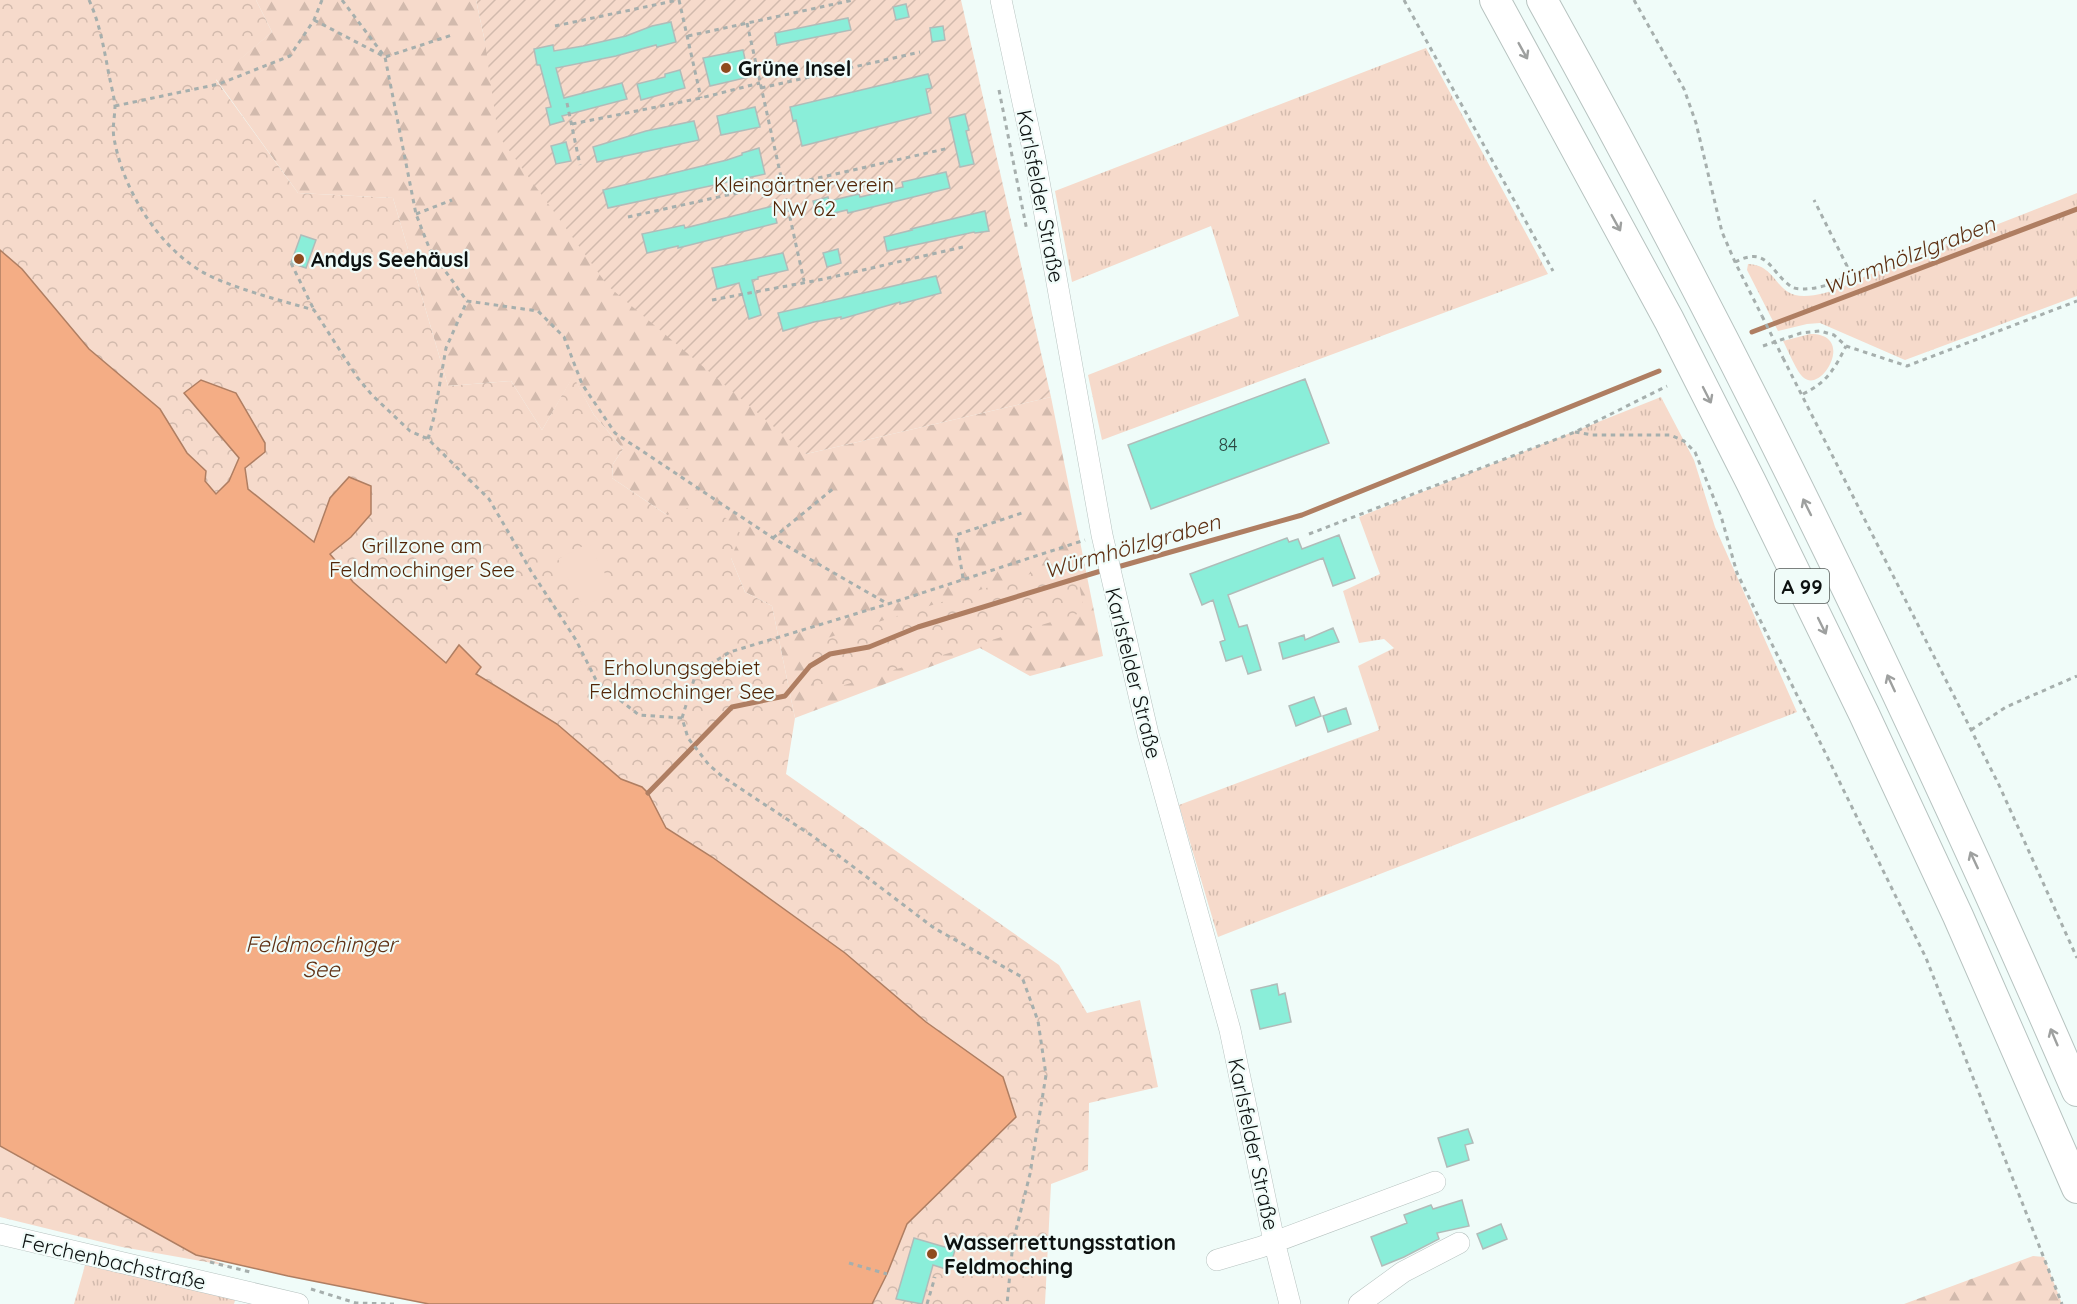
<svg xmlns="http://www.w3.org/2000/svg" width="2077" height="1304" viewBox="0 0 2077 1304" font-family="Quicksand,sans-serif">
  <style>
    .grass { fill: url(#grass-tufts) }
    .forest { fill: url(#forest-firs) }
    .park { fill: url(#park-crowns) }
    .garden { fill: url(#garden-furrows) }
    .pitch { fill: #f6dacb }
    .water { fill: #f4ad85; stroke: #af7e62; stroke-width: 1.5 }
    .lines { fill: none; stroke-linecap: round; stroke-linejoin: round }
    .stream { stroke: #af7e62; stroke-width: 5 }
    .building { fill: #8aeed9; stroke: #b0bcb9; stroke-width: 1.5 }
    .minor-casing { stroke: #b7c3c0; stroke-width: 22 }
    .highway-casing { stroke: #b7c3c0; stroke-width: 32 }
    .path { stroke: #a6afad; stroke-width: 3; stroke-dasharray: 4.5 4.5; stroke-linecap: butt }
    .minor { stroke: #fff; stroke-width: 21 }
    .highway { stroke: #fff; stroke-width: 30 }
    .path-bridge { stroke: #a6afad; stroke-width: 3; stroke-dasharray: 4.5 4.5; stroke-linecap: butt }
    .oneway { stroke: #9ea09f }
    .poi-dot { fill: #8f4b1e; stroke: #f0fcf9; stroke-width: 2 }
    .labels { text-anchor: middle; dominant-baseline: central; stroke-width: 4.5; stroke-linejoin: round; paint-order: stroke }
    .number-label { font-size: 18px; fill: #2c4842 }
    .shield { fill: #f0fcf9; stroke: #515856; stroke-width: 1.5 }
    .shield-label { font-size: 20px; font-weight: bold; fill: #0d1110 }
    .poi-label { font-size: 21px; font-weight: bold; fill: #0d1110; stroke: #f0fcf9; text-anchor: start }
    .park-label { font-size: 21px; fill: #522607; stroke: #f0fcf9 }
    .street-label { font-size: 21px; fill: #0d1110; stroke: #f0fcf9 }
    .water-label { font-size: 22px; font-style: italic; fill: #5f3114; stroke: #f0fcf9 }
  </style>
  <defs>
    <pattern id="grass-tufts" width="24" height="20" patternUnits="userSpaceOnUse" patternTransform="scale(1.5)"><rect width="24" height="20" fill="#f6dacb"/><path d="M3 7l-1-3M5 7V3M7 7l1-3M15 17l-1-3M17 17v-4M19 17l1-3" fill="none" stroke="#d2baad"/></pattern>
    <pattern id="forest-firs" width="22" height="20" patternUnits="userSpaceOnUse" patternTransform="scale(1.5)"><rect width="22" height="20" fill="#f6dacb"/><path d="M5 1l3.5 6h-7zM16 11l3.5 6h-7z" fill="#d2baad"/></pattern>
    <pattern id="park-crowns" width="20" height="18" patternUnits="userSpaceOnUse" patternTransform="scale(1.5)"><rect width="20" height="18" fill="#f6dacb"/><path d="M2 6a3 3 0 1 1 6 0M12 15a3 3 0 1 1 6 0" fill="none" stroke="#d2baad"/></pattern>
    <pattern id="garden-furrows" width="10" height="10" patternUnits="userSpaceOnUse" patternTransform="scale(1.5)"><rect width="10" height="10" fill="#f6dacb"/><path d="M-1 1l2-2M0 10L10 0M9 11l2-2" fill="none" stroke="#d2baad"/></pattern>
  </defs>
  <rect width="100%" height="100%" fill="#f0fcf9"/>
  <path class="grass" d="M1426 48 1548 274 1102 440 1088 375 1239 316 1211 226 1072 282 1055 191Z
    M2077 193V296L1905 360 1820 323 1807 324 1778 331 1747 270 1748 264C1778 265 1774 296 1804 296 1831 296 1856 279 1881 270 1946 244 2012 219 2077 193Z
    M1810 334C1856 333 1823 393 1804 378 1797 373 1788 350 1783 341Z
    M1661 397 1694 460 1715 527 1797 712 1218 937 1179 805 1379 730 1358 666 1394 648 1384 639 1359 643 1343 591 1380 574 1359 517Z
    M86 1262 236 1297 234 1304H74Z"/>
  <path class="forest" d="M256 0H476L485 42 806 454 1051 397 1103 656 1030 676 980 648 795 718 772 606 745 592 731 558 612 478 613 464 623 449 594 415 573 377 542 430 511 381 448 386 393 198 298 193 216 79 272 32Z
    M2033 1256 2044 1257 2062 1304H1904Z"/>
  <path class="park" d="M0 0H256L272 32 216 80 298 193 393 198 448 386 511 381 542 430 573 376 594 415 623 449 613 464 612 478 667 515 696 505 726 518 741 534 731 558 745 592 772 606 795 718 786 774 1059 965 1087 1013 1140 1000 1158 1087 1089 1103 1088 1170 1051 1184 1045 1304H872L887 1274 907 1224 1016 1117 1003 1077 926 1022 845 953 712 857 666 828 648 793 642 787 621 779 557 724 475 674 459 645 446 663 353 582 330 554 351 537 322 519 315 542 248 489 245 468 265 452 184 393 239 458 229 481 216 495 205 481 206 471 187 453 160 409 89 349 22 269 0 250Z
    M1075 560 1084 612 815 694 808 644Z
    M0 1146 196 1255 229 1266 122 1247 0 1217Z"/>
  <path class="garden" d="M476 0H961L1051 397 806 454 608 286 498 135 485 42Z"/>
  <path class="pitch" d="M589 543 614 591 583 607 558 559Z"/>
  <path class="water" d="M0 250 22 269 89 349 160 409 187 453 206 471 205 481 216 494 229 481 239 458 184 393 201 380 236 393 265 443V452L245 468 248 489 314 542 330 498 349 477 371 486V514L351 537 330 554 353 582 446 663 459 645 481 667 476 674 557 724 621 779 642 787 648 793 666 828 712 857 845 953 926 1022 1003 1077 1016 1117 907 1224 887 1274 872 1304H429L288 1276 196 1255 0 1146Z"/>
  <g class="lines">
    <path class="stream" d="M1752 332 2077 209
      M1114 568 1302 515 1659 371
      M648 793 732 707 785 696 810 666 830 654 869 647 918 627 1104 570"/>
  </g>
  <path class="building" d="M906 4 909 17 896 20 893 7Z
    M848 18 851 30 777 45 775 33Z
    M671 22 676 42 657 47 656 45 616 56 556 68 564 98 622 83 627 99 562 116 564 121 550 125 546 108 551 107 540 65H537L534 49 553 45 554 51 583 46 626 36 652 26Z
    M943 26 945 40 932 42 930 28Z
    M743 50 749 77 710 86 703 58Z
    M680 70 685 88 641 100 637 84 665 77V74Z
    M928 74 932 88 926 89 931 113 802 146 796 120 793 121 790 107Z
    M755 107 760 127 721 135 717 116Z
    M965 114 969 130 966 131 974 164 960 167 949 118Z
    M694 121 699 140 597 162 593 147 646 131Z
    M566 142 571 161 556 164 551 146Z
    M759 148 765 174 608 208 603 190 727 160 742 155V153Z
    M946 172 950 188 848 213 847 210 817 217 813 201 828 197 829 201 859 194 860 197 903 187 902 182Z
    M773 206 777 223 678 248V246L647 253 642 234 684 225 685 228Z
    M985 211 989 231 975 233 974 232 887 251 884 237 912 230 911 229Z
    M301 235 316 240 306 268 291 263Z
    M838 249 841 263 827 267 823 253Z
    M783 253 788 270 758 277V279L752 280 761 315 749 319 739 283 717 289 712 268Z
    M936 276 941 293 900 304V302L841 319V317L814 322 783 331 778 313Z
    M1305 379 1329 443 1151 509 1128 445Z
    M1339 535 1355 578 1333 586 1323 558 1228 595 1239 627 1247 625 1261 670 1248 674 1242 656 1226 661 1220 642 1225 640 1213 600 1202 605 1190 574 1287 538 1289 542 1298 539 1302 549Z
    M1333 628 1339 642 1283 659 1279 643 1304 635 1305 640Z
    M1314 697 1321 716 1296 726 1289 706Z
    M1346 708 1351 724 1328 732 1323 716Z
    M1277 984 1279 995 1285 993 1291 1022 1260 1029 1251 990Z
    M1468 1129 1473 1143 1465 1145 1469 1160 1447 1167 1438 1138Z
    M1462 1200 1469 1226 1437 1233 1439 1239 1404 1257 1382 1266 1371 1237 1407 1223 1404 1215 1431 1205 1433 1209Z
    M1501 1224 1507 1239 1483 1249 1477 1234Z
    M914 1238 955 1250 949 1270 933 1265 922 1304 896 1299Z"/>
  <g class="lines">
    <defs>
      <path id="minor" d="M1001 0 1035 159 1102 535 1148 734 1230 1030 1274 1241 1290 1304
        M0 1234 298 1304
        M1217 1260 1261 1247 1435 1182
        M1359 1304 1403 1272 1459 1243"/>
      <path id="highway" d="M1495 0 1669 320 1751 482 1864 714 1958 916 2077 1188
        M1542 0C1739 354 1916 720 2077 1091"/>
    </defs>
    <use href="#minor" class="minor-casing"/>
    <use href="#highway" class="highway-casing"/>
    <path class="path" d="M89 0C100 24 104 49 109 75 111 85 114 96 115 106 115 116 112 127 114 138 123 191 161 252 210 276 243 291 279 300 314 310L357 377 372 395 410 431 428 439 489 499 531 571 576 640 597 682 639 715 682 718 688 738 709 765 723 777 814 837 934 928 1022 977 1038 1021 1046 1075 1030 1174 1013 1242 1007 1304
      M342 0 385 57 416 214 430 250 467 301 538 311 564 337 582 384 615 433 773 538 888 604
      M679 0 701 98
      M1404 0 1553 271
      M1634 0 1684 89 1696 123 1722 232 1735 262 1762 316
      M314 20 385 57 452 35
      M747 23 804 281
      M555 26 678 0
      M688 36 853 0
      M761 88 920 52
      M999 90 1027 231
      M567 103 580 165
      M115 106 219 84 290 56 314 20 322 0
      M572 124 701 98 760 83
      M783 186 949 148
      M416 214 452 200
      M628 217 782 183
      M1735 262C1769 245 1769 272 1792 287 1801 293 1839 285 1845 275 1846 272 1846 269 1847 266L1814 200
      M291 263 314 310
      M712 300 824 279 967 246
      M1763 346 1801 333 1820 331 1834 335 1846 346 1907 366 2077 301
      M1783 358 1999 785 2077 958
      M1803 394C1827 382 1834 370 1846 346
      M1575 432 1592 435H1670L1684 441 1695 452 1721 516 1737 573 1926 958 2062 1304
      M428 439 434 417 446 348 467 301
      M1309 534 1575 432 1667 386
      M773 538 834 488
      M963 578 956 535 1025 512
      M682 718 696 673 730 652 888 604 1085 540
      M1971 730 2006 707 2077 676
      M210 1262 250 1272
      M849 1263 887 1274
      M311 1289 356 1303 394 1304
      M927 1304 935 1277"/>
    <use href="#minor" class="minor"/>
    <use href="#highway" class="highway"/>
    <path class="path-bridge" d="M1762 316 1783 358"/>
  </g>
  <defs><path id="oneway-shaft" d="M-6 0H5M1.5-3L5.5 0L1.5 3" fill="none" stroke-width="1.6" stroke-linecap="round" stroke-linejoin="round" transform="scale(1.5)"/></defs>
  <g class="oneway">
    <use href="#oneway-shaft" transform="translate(1523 51) rotate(61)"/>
    <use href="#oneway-shaft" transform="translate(1616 223) rotate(61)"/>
    <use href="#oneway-shaft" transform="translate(1707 395) rotate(63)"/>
    <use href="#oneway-shaft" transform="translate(1807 507) rotate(-116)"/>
    <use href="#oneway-shaft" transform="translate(1822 626) rotate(64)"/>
    <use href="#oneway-shaft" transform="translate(1891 683) rotate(-115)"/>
    <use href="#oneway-shaft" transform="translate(1974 860) rotate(-115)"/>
    <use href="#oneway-shaft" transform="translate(2054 1037) rotate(-113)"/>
  </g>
  <g class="poi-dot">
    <circle cx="726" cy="68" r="6"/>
    <circle cx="299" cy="259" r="6"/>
    <circle cx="932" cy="1254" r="6"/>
  </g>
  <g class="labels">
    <g class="number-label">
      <text x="1228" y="444">84</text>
    </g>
    <rect class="shield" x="1775" y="569" width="54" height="34" rx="4.5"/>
    <g class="shield-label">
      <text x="1802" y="586">A 99</text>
    </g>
    <g class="poi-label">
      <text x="738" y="68">Grüne Insel</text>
      <text x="311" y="259">Andys Seehäusl</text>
      <text x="944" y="1242">Wasserrettungsstation<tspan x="944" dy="24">Feldmoching</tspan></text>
    </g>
    <g class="park-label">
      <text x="804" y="184">Kleingärtnerverein<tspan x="804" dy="24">NW 62</tspan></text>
      <text x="422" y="545">Grillzone am<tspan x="422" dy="24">Feldmochinger See</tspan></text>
      <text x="682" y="667">Erholungsgebiet<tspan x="682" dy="24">Feldmochinger See</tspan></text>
    </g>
    <g class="street-label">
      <text transform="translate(1041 196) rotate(79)">Karlsfelder Straße</text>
      <text transform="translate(1134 673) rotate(76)">Karlsfelder Straße</text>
      <text transform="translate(1254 1144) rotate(78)">Karlsfelder Straße</text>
      <text transform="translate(114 1261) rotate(13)">Ferchenbachstraße</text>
    </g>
    <g class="water-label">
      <text transform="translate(1909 255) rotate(-21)">Würmhölzlgraben</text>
      <text transform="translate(1132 546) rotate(-16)">Würmhölzlgraben</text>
      <text x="321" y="944">Feldmochinger<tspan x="321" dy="25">See</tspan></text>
    </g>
  </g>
</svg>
